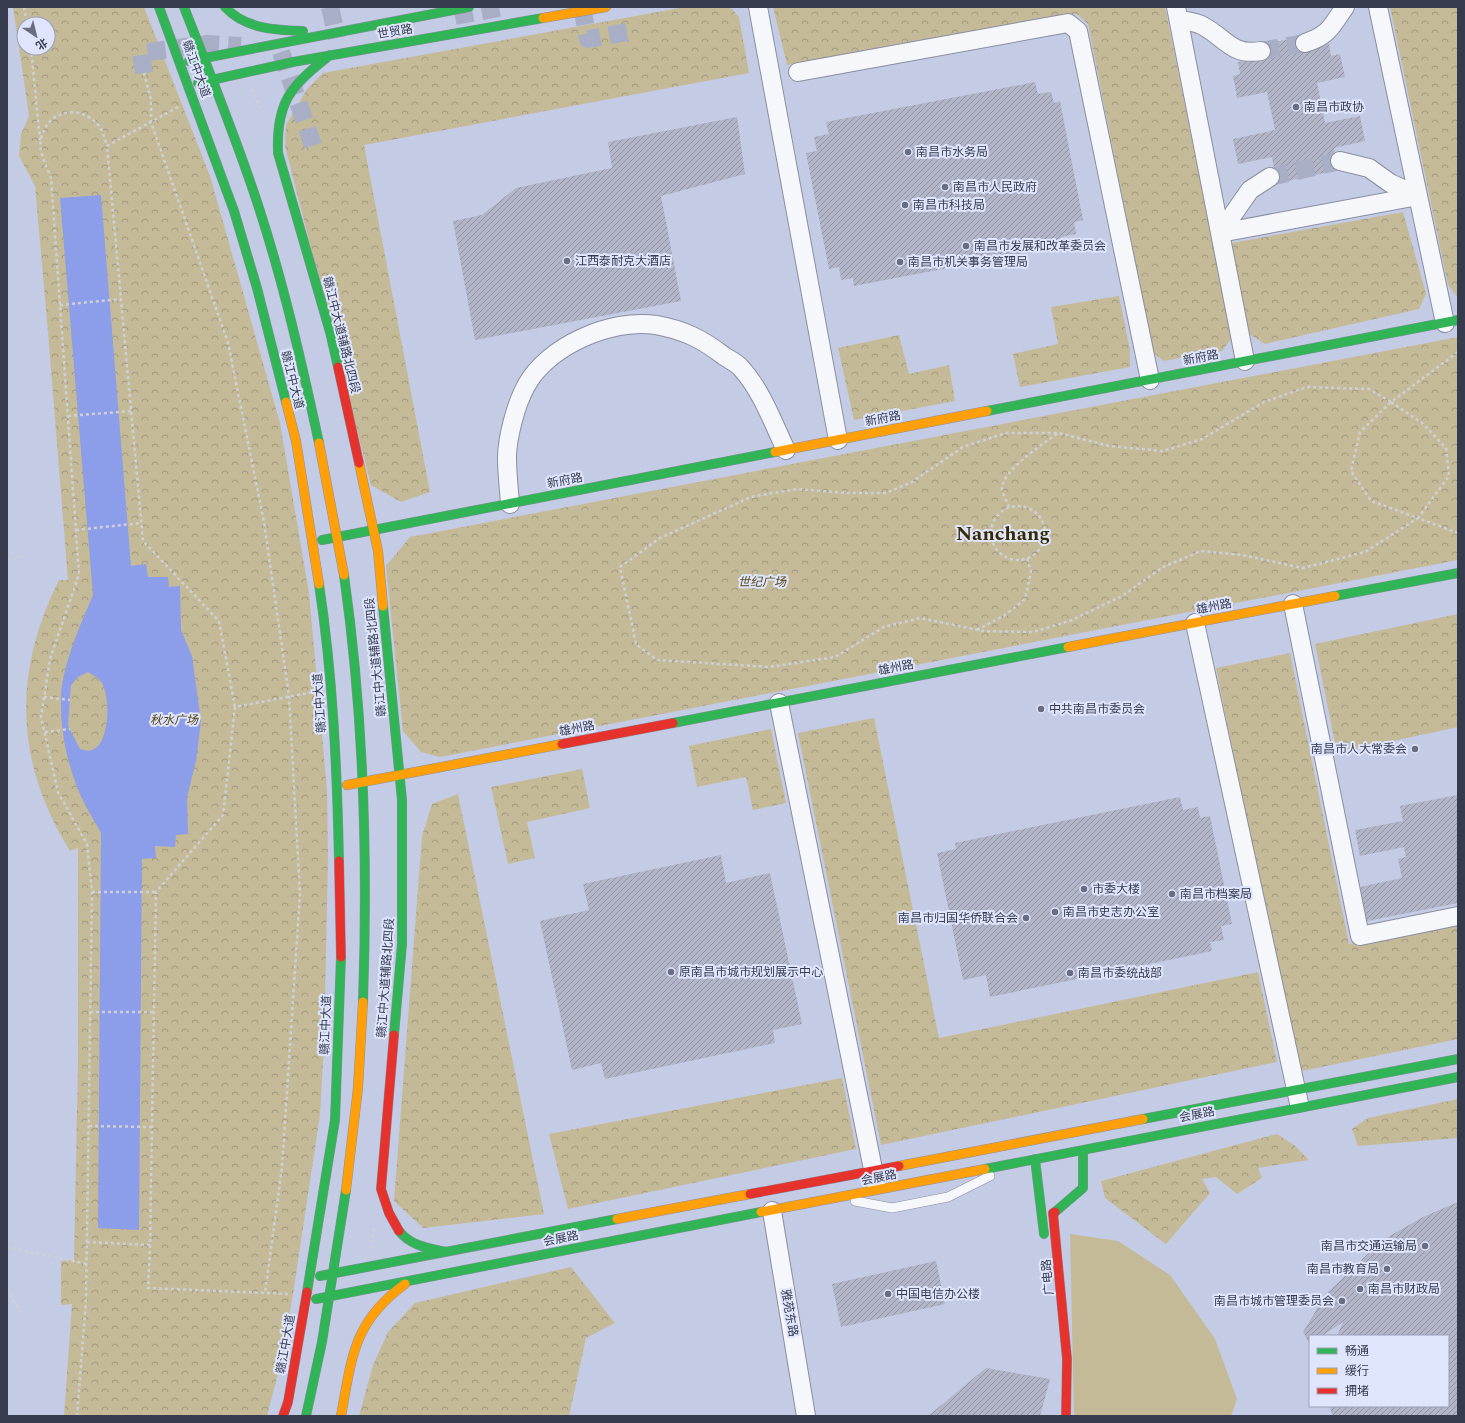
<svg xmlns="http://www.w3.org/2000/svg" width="1465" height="1423" viewBox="0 0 1465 1423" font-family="Spectral,'Noto Sans SC',serif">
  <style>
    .grass { fill: #c5ba98 }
    .forest { fill: url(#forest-crowns); fill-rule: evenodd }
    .water { fill: #8c9dea; fill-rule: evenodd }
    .building { fill: url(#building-hatch) }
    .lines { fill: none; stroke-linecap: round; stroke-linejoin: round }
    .street-tunnel { stroke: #a8aec6; stroke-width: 18; stroke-dasharray: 18 9; stroke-linecap: butt }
    .lane-casing { stroke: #8a8ea1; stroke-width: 10 }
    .street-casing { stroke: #8a8ea1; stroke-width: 20 }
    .fast-casing { stroke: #8a8ea1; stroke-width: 10 }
    .slow-casing { stroke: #8a8ea1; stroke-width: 10 }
    .jam-casing { stroke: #8a8ea1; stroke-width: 10 }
    .path { stroke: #ced0d7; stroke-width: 2.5; stroke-dasharray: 3 3; stroke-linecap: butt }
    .lane { stroke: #f6f7fb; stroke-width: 9 }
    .street { stroke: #f6f7fb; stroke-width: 18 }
    .fast { stroke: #30b455; stroke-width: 9 }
    .slow { stroke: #ff9f0a; stroke-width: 9 }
    .jam { stroke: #e5322d; stroke-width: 9 }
    .poi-dot { fill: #686d82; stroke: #dee5fd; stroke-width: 1.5 }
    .labels { text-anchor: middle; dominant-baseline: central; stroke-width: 4; stroke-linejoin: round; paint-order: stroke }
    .street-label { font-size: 12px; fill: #363b4d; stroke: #dee5fd }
    .poi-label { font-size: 12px; fill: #363b4d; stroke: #dee5fd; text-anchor: start }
    .park-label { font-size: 12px; font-style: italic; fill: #574813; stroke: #dee5fd }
    .town-label { font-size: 20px; font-weight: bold; fill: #362b00; stroke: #dee5fd }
  </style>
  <defs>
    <pattern id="forest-crowns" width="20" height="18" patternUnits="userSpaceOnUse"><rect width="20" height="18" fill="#c5ba98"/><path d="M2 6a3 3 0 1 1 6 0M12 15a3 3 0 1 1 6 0" fill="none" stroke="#a1987e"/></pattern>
    <pattern id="building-hatch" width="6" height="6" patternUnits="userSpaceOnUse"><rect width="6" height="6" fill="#b2b4c7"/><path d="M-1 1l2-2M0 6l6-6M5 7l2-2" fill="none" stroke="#9294a4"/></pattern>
  </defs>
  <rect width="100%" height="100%" fill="#c4cbe4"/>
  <path class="grass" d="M1070 1234 1118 1241 1170 1275 1215 1339 1237 1399 1231 1416H1074Z"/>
  <path class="forest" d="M13 7H144L210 176 280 423 309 593 318 691 327 790 328 857 324 1044 320 1115 293 1294 279 1370 267 1416H64L72 1304 61 1305V1261L74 1260 78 1065V848L70 851C15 762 12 674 59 580H68L47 320 35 186 19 156 21 134 29 116ZM24 24H48V48H24Z
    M685 7H726L732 9 739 17 749 73 364 145 430 492 401 502 371 485 285 146 286 125 307 89 323 73Z
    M773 7H1165L1232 338 1222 351 1163 361 1153 352 1088 24 1077 14 787 65Z
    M1390 7H1458V298L1448 285Z
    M1403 212 1426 294 1419 309 1265 344 1246 332 1232 243Z
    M1119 296 1130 350V367L1020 387 1013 354 1058 344 1051 307Z
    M899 335 909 374 949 365 955 401 854 420 838 348Z
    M1458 337V560L440 757 421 752 403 731 386 566 410 537Z
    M1458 614V727L1337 753 1315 644Z
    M1290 653 1349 944 1458 922V1039L1297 1072 1216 668Z
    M874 718 939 1038 1258 972 1277 1062 881 1145 798 733Z
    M771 729 786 803 753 810 746 777 697 787 689 746Z
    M582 769 590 808 527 822 535 858 508 864 491 787Z
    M458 794 544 1214 423 1228 394 1201 422 836 432 804Z
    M842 1078 856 1149 568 1209 549 1134Z
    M1458 1099V1138L1358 1146 1352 1129 1368 1118Z
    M1277 1134 1294 1145 1309 1160 1258 1168 1262 1178 1237 1194 1216 1177 1202 1179 1210 1193 1166 1244 1105 1198 1101 1181Z
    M571 1267 615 1323 586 1338 569 1416H359L373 1365 388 1332 415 1303Z"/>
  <path class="water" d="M101 195 131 566 146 564 148 577H168L169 587 180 586 181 630 192 656 201 721 196 761 187 797 188 834 176 835 175 847 155 846 156 858 142 859 139 1230 98 1228 101 833C93 818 83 803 77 787 66 758 60 727 61 697 62 666 81 623 93 595L60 198ZM88 672C91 674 96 676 99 679 111 691 110 736 97 747 95 749 91 750 89 751L80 749 68 726 70 696 71 685 78 677Z"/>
  <path class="building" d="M1301 37 1303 49 1329 44 1331 56 1340 54 1345 77 1317 83 1325 123 1360 116 1365 141 1334 148 1338 170 1277 183 1272 157 1238 164 1233 139 1275 130 1267 92 1237 98 1233 76 1240 74 1238 62 1265 57 1263 44Z
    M1035 82 1038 94 1051 92 1054 103 1060 101 1083 220 1074 222 1076 234 1061 237 1063 246 854 286 853 278 841 280 839 267 829 269 806 153 817 151 814 137 829 134 826 122Z
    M737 117 745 174 661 196 681 301 475 340 453 221 482 215 516 188 612 168 608 142Z
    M1458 795V903L1367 921 1360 887 1402 878 1398 859 1406 857 1404 847 1360 856 1355 830 1403 821 1400 806Z
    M1180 797 1183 810 1198 807 1200 818 1210 816 1232 924 1221 926 1224 940 1210 942 1212 951 990 997 986 975 963 980 937 853 956 849 955 843Z
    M721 855 726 883 770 873 802 1024 773 1030 775 1043 605 1079 601 1063 572 1070 540 921 589 910 583 884Z
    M1458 1202V1416H1333L1329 1406H1448V1336H1337L1343 1322 1322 1336H1310V1345L1303 1332 1326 1294 1381 1241 1423 1217Z
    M936 1261 945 1304 841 1327 832 1284Z
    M986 1368 1050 1379 1040 1416H928Z"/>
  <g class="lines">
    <path class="street-tunnel" d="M330 7 337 38
      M582 7 588 39 633 31
      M455 16 504 7
      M1261 51 1305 43
      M281 52 315 151
      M144 73 141 53 208 44 241 46
      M1270 177 1340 161"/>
    <defs>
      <path id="lane" d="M855 1201 892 1208 948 1197 990 1176"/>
      <path id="street" d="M758 7 838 440
        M1176 7 1245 361
        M1378 7 1445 323
        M1179 20C1186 21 1197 22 1203 26 1226 38 1231 56 1261 51
        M1305 43C1330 35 1331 26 1345 7
        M798 72 1068 23 1078 31 1150 380
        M1270 177 1250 190 1220 233 1418 196 1390 183 1369 168 1340 161
        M510 504C509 489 507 473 507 458 507 438 516 404 526 386 547 346 612 318 656 325 684 330 702 339 724 356 730 360 737 363 741 368 762 391 773 423 786 450
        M1293 604 1360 936 1458 916
        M1195 623 1299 1103
        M779 703 876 1184
        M772 1211 806 1416"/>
      <path id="fast" d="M159 7 234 211 257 288 286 402
        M184 7C210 74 237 140 259 208 284 285 302 364 319 443
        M225 7C245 29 275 30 303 31
        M330 55C291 86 276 101 278 153L330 332 338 367
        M189 61 469 7
        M198 83 293 62 543 18
        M987 411 1458 320
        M322 540 775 452
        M344 575C364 716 368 860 363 1002
        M319 584C333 676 337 769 339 861
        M1335 596 1458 573
        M383 606 402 800V944L394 1035
        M673 723 1068 647
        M1143 1119 1458 1059
        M1035 1159 1044 1234
        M985 1169 1458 1077
        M1055 1212 1083 1188V1150
        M399 1231C411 1246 428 1248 446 1252
        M320 1276 617 1219
        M307 1292 335 1120 341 957
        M316 1299 761 1212
        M306 1416 322 1342 346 1190"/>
      <path id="slow" d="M543 18 606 7
        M286 402 296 441 319 584
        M319 443 344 575
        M775 452 987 411
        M359 463 378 551 383 606
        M1068 647 1335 596
        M347 785 562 744
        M899 1166 1143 1119
        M346 1190 358 1088 363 1002
        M761 1212 985 1169
        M617 1219 750 1194
        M341 1416C352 1357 353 1322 405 1284"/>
      <path id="jam" d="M338 367 359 463
        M562 744 673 723
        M339 861 341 957
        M394 1035 381 1189 389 1213 399 1231
        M750 1194 899 1166
        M1055 1212 1053 1213 1067 1359 1066 1416
        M283 1416 288 1402 307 1292"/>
    </defs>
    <use href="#lane" class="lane-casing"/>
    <use href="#street" class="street-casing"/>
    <use href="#fast" class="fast-casing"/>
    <use href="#slow" class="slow-casing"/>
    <use href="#jam" class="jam-casing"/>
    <path class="path" d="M24 7 27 24
      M31 48 40 140
      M144 73 151 99V122L228 343 264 522 289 696 300 894 282 1167 265 1293
      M252 89 262 112
      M178 107 107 146 143 541 219 621 235 707
      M60 305 121 299
      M1458 352 1391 402 1369 389 1307 387 1264 402 1202 439 1163 451 1109 446 1059 433H1006L963 447 912 482 886 493H848L797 489 751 497 660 538 620 567 636 644 657 660 769 667 835 657 884 627 920 618 983 631 1033 632 1072 620 1122 596 1163 567 1201 551 1242 555 1303 568 1365 552 1418 518 1458 533
      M1391 402 1422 423 1446 448 1449 476 1418 518 1371 501 1351 471 1360 432Z
      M68 416 131 411
      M991 533a27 27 0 1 1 54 0a27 27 0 1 1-54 0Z
      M1009 507C1007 502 1003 495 1002 490 1000 471 1045 443 1058 433
      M76 530 141 523
      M7 560 25 556
      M977 630 1005 615 1025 599 1031 572 1027 558
      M44 697 70 700
      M45 732 70 729
      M92 892H156
      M90 1012H154
      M89 1126 152 1127
      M87 1242 150 1245 156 892 223 815 235 707 313 692
      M150 1245 148 1288 290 1294
      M7 1247 87 1264
      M371 1249 374 1228
      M7 1289 20 1312
      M77 1416 86 1300 92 892 87 844 58 792 41 717 50 659 79 574 51 178C47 167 38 151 41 139 47 110 80 103 99 126 103 131 105 141 107 146"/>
    <use href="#lane" class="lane"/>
    <use href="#street" class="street"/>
    <use href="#fast" class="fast"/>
    <use href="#slow" class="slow"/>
    <use href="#jam" class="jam"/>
  </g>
  <g class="poi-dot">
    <circle cx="1296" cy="107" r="4"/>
    <circle cx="908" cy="152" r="4"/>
    <circle cx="945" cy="187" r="4"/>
    <circle cx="905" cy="205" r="4"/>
    <circle cx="966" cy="246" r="4"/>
    <circle cx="567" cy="261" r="4"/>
    <circle cx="900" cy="262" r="4"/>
    <circle cx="1041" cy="709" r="4"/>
    <circle cx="1415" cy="749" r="4"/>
    <circle cx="1084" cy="889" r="4"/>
    <circle cx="1172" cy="894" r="4"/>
    <circle cx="1055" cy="912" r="4"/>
    <circle cx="1026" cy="918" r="4"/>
    <circle cx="671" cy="972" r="4"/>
    <circle cx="1070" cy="973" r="4"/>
    <circle cx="1425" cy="1246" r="4"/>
    <circle cx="1387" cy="1269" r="4"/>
    <circle cx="1360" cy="1289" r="4"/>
    <circle cx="888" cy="1294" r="4"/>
    <circle cx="1342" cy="1301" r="4"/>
  </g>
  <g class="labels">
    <g class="street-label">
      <text transform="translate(395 32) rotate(-10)">世贸路</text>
      <text transform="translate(196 69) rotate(70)">赣江中大道</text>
      <text transform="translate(341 335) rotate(76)">赣江中大道辅路北四段</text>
      <text transform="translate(1201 358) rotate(-11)">新府路</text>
      <text transform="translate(292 380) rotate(76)">赣江中大道</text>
      <text transform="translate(883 419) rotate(-11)">新府路</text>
      <text transform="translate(565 481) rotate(-11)">新府路</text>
      <text transform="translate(1214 607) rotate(-11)">雄州路</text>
      <text transform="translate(376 657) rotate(-96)">赣江中大道辅路北四段</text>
      <text transform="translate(896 668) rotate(-11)">雄州路</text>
      <text transform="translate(320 703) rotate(-94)">赣江中大道</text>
      <text transform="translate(577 729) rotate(-11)">雄州路</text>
      <text transform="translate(386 978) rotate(-86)">赣江中大道辅路北四段</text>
      <text transform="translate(326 1025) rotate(-88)">赣江中大道</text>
      <text transform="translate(1197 1115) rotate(-11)">会展路</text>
      <text transform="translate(879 1178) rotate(-11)">会展路</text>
      <text transform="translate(561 1239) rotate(-11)">会展路</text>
      <text transform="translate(1048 1277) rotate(-95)">广电路</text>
      <text transform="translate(789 1313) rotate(80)">雅苑东路</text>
      <text transform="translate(286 1344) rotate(-80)">赣江中大道</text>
    </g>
    <g class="poi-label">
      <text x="1304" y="107">南昌市政协</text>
      <text x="916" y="152">南昌市水务局</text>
      <text x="953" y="187">南昌市人民政府</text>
      <text x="913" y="205">南昌市科技局</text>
      <text x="974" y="246">南昌市发展和改革委员会</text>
      <text x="575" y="261">江西泰耐克大酒店</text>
      <text x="908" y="262">南昌市机关事务管理局</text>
      <text x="1049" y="709">中共南昌市委员会</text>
      <text x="1407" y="749" text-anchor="end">南昌市人大常委会</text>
      <text x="1092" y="889">市委大楼</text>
      <text x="1180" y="894">南昌市档案局</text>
      <text x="1063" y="912">南昌市史志办公室</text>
      <text x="1018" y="918" text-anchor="end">南昌市归国华侨联合会</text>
      <text x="679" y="972">原南昌市城市规划展示中心</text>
      <text x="1078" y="973">南昌市委统战部</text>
      <text x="1417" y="1246" text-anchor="end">南昌市交通运输局</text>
      <text x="1379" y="1269" text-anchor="end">南昌市教育局</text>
      <text x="1368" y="1289">南昌市财政局</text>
      <text x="896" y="1294">中国电信办公楼</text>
      <text x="1334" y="1301" text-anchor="end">南昌市城市管理委员会</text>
    </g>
    <g class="park-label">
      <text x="762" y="582">世纪广场</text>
      <text x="174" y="720">秋水广场</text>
    </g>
    <g class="town-label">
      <text x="1003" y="534">Nanchang</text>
    </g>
  </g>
  <rect width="1465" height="1423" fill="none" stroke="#363b4d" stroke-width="16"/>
  <rect x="1309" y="1335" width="140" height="72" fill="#dee5fd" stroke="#9ba1b7"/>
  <rect x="1317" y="1348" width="20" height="6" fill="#30b455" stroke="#9ba1b7"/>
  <text x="1345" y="1355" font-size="12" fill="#363b4d">畅通</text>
  <rect x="1317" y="1368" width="20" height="6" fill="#ff9f0a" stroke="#9ba1b7"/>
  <text x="1345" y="1375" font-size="12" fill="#363b4d">缓行</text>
  <rect x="1317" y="1388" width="20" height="6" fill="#e5322d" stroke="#9ba1b7"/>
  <text x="1345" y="1395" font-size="12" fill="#363b4d">拥堵</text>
  <g transform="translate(36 36) rotate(145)"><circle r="19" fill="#dee5fd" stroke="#9ba1b7"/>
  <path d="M0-3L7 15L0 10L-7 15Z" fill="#686d82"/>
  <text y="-6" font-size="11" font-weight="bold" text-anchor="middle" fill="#363b4d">北</text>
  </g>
</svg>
